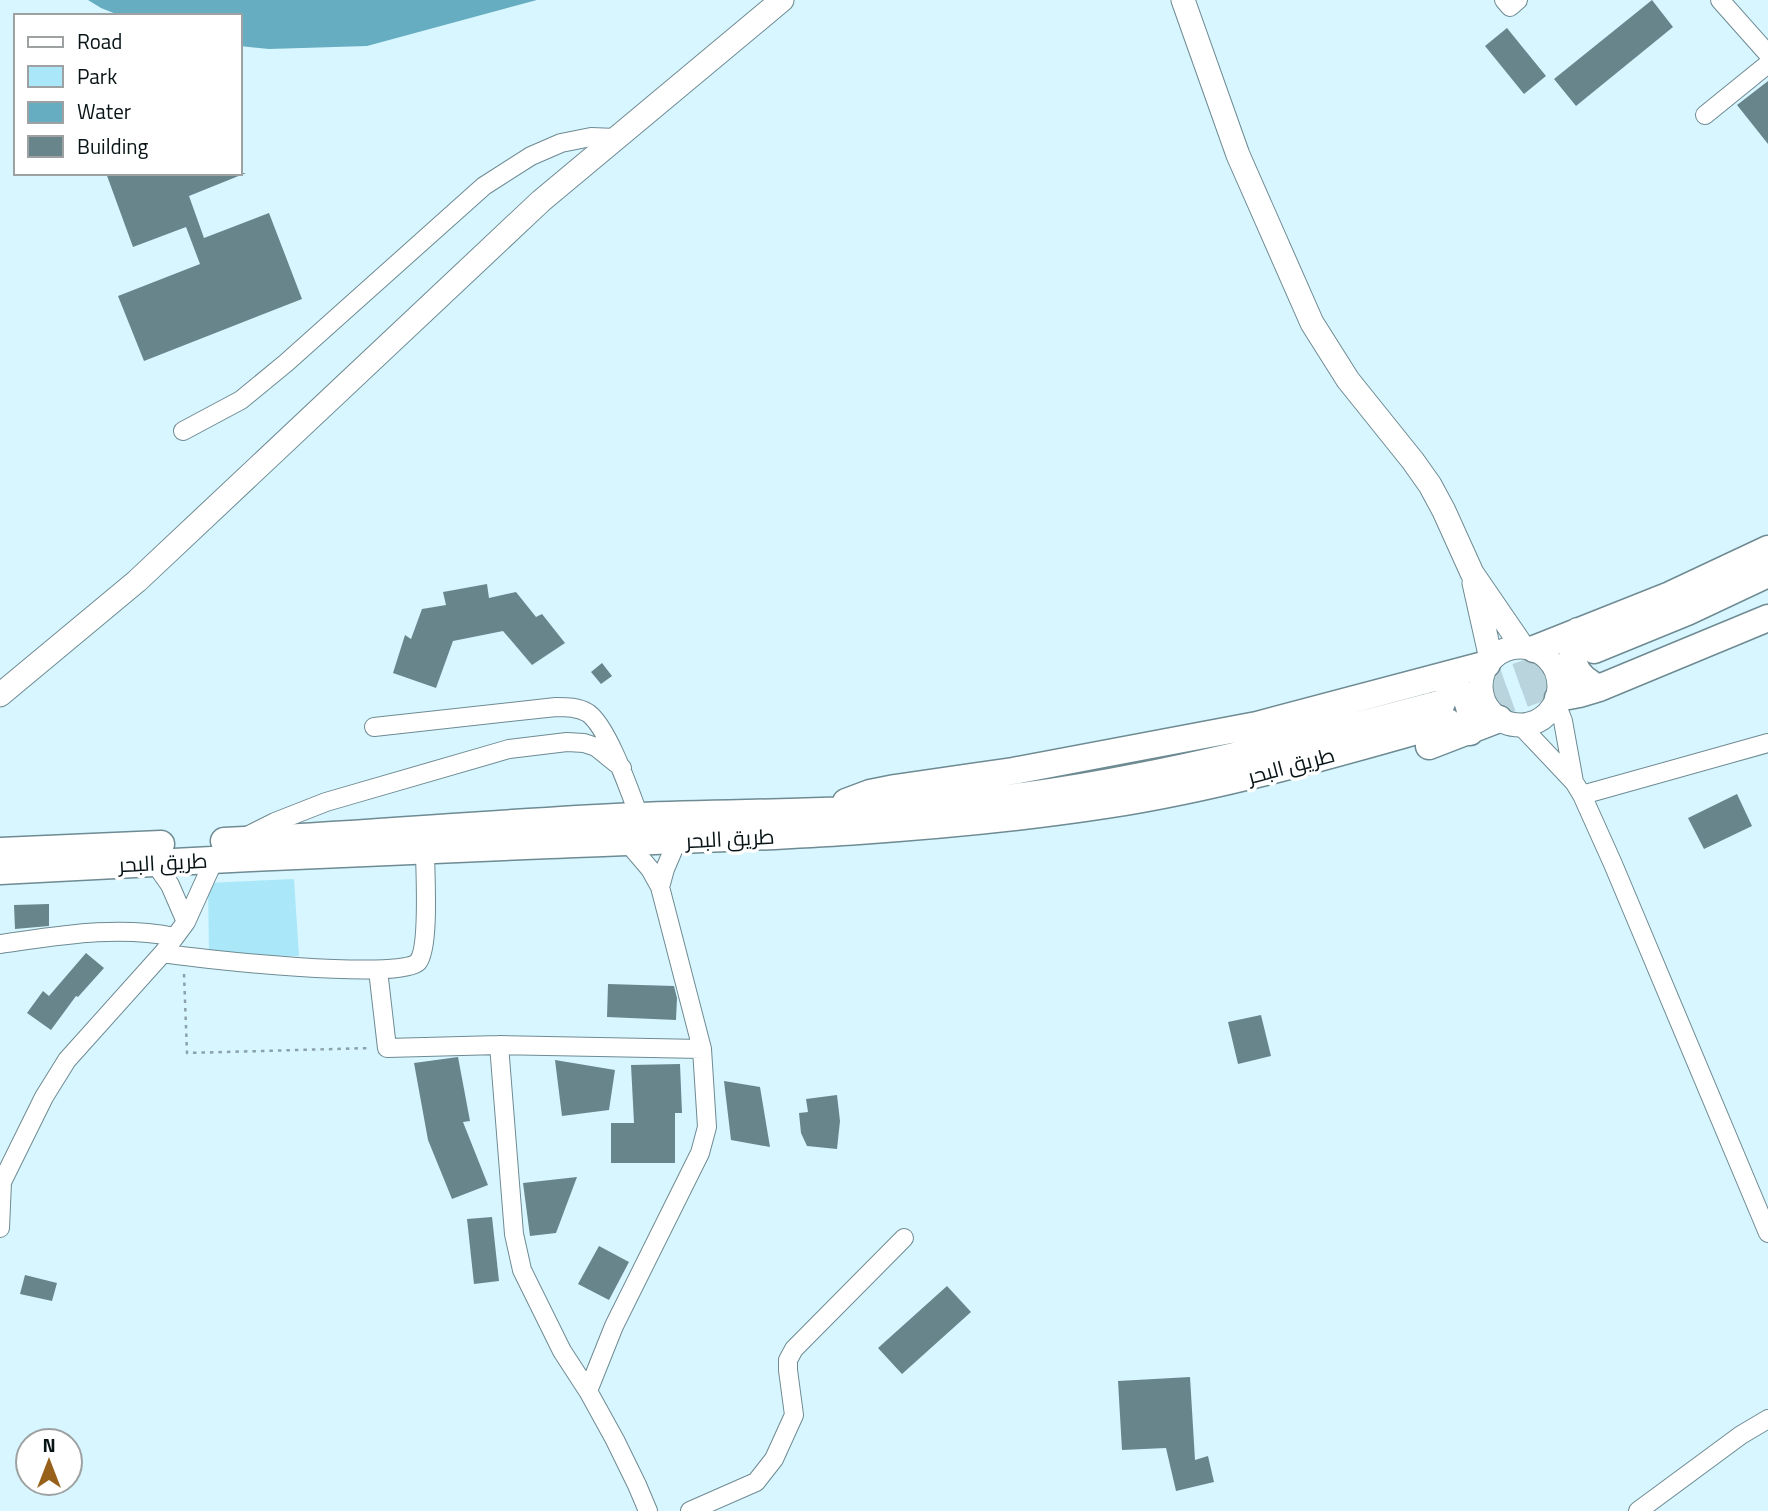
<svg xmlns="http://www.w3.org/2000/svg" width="1768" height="1511" viewBox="0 0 1768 1511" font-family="'Titillium Web',Cairo,sans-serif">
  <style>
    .green { fill: #a9e7f9 }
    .water { fill: #66adc1 }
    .building { fill: #69858c }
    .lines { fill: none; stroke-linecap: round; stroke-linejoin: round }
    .highway-tunnel { stroke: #b9d4dc; stroke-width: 26; stroke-dasharray: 26 13; stroke-linecap: butt }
    .minor-casing { stroke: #6e8a92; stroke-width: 20 }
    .major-casing { stroke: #6e8a92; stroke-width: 25 }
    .highway-casing { stroke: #6e8a92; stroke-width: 29 }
    .path { stroke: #8ba1a8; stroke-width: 2.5; stroke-dasharray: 3.5 5; stroke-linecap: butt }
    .minor { stroke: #fff; stroke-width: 18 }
    .major { stroke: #fff; stroke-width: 23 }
    .highway { stroke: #fff; stroke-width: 26 }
    .labels { text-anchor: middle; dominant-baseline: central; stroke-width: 7; stroke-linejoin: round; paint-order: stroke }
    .street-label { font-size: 21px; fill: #091417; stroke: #fff }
  </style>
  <rect width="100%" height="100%" fill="#d8f6ff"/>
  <path class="green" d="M294 879 299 956 209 955 208 883Z"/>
  <path class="water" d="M88 0H537L367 46 269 49 240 46V16H121L101 8Z"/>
  <path class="building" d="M1652 0 1673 27 1576 106 1554 79Z
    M1507 28 1546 76 1524 94 1485 46Z
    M1768 81V144L1737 105Z
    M106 173H246L189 196 204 238 269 213 302 299 144 361 118 296 200 264 186 227 133 247Z
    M487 584 489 598 516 592 536 617 542 614 565 643 532 665 503 631 453 641 436 688 393 673 405 635 411 639 422 609 446 605 443 592Z
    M602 663 612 676 601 684 591 672Z
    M1737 794 1752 826 1704 849 1688 818Z
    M49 904V926L15 929 14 905Z
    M86 953 104 968 78 997 76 996 51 1030 27 1013 43 991 49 996Z
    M608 984 674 986 677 998 676 1020 607 1017Z
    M1261 1015 1271 1056 1238 1064 1228 1022Z
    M458 1057 470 1121 463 1122 488 1185 452 1199 428 1140 414 1063Z
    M555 1060 615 1070 609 1110 562 1116Z
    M680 1064 682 1113H675V1163H611V1123H634L631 1065Z
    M724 1081 760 1087 770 1147 731 1140Z
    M837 1095 840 1121 837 1149 807 1146 801 1133 799 1113 808 1112 806 1099Z
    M577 1177 556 1233 530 1236 523 1183Z
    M492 1217 499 1281 474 1284 467 1219Z
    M599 1246 629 1262 609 1300 578 1284Z
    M25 1275 57 1283 52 1301 20 1294Z
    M947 1286 971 1312 902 1374 878 1348Z
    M1190 1377 1195 1460 1208 1456 1214 1482 1176 1491 1166 1448 1122 1450 1118 1381Z"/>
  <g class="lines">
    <path class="highway-tunnel" d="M1443 702 1592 650
      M1450 721 1597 668"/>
    <defs>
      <path id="minor" d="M1504 0 1510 7 1518 0
        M1720 0 1768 54
        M1705 115 1768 64
        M183 431 241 400 286 363 484 186 531 156 561 143 591 137 616 138
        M1556 703 1563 721 1574 782
        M1520 725 1574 782 1582 795 1613 864 1768 1233
        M374 727 556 707C567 707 578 707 588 713 608 727 630 792 639 816
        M1582 795 1768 743
        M247 836 275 822 326 802 509 749 567 742 584 743 596 747 622 768
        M154 862 170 885 186 922
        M660 887 665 869 677 841
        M0 944C58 936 116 925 175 937
        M163 953C196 959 401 981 418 962 430 947 425 872 425 850
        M378 970 387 1048 499 1045 702 1049
        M499 1045 514 1234 522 1270 562 1351 588 1391 615 1440 637 1485 648 1511
        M0 1228 2 1182 44 1097 67 1060 163 953 186 922 214 860
        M588 1391 614 1326 700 1153 707 1127 702 1049 660 887 650 869 627 842
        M690 1511 756 1482 774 1459 794 1415 788 1370V1360L794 1349 904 1238
        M1638 1511 1741 1435 1768 1419"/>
      <path id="major" d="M1183 0 1238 155 1312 323 1348 380 1413 461 1430 485 1444 511 1472 573 1522 646
        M1474 583 1491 659
        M1481 686a39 39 0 1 1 78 0a39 39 0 1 1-78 0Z
        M0 695 137 581 541 201 782 0"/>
      <path id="highway" d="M1578 631C1566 657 1573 676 1599 688
        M1534 649 1670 595 1768 549
        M1594 650 1687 612 1768 574
        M1438 677C1466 690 1473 702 1470 732
        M1558 698 1579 694 1599 688 1768 618
        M1429 746 1499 719
        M846 802 870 793 895 788 1013 771 1257 725 1487 664
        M224 841C362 835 500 822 637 816 762 811 884 814 1008 798 1156 779 1299 741 1442 703
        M0 851 161 844
        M0 871C183 861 367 852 550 845 735 838 923 833 1106 805 1223 787 1335 754 1448 722"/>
    </defs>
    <use href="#minor" class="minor-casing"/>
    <use href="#major" class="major-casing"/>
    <use href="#highway" class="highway-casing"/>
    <path class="path" d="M184 974 187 1053 371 1048"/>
    <use href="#minor" class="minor"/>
    <use href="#major" class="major"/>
    <use href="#highway" class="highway"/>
  </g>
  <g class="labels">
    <g class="street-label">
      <text transform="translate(1291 765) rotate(-15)">طريق البحر</text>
      <text transform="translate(730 838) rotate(-3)">طريق البحر</text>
      <text transform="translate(163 862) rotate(-3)">طريق البحر</text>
    </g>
  </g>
  <rect x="14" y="14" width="228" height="161" fill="#ffffff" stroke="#9da1a2" stroke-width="2"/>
  <rect x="28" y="37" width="35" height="10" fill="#ffffff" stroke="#9da1a2" stroke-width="2"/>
  <text x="77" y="49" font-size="21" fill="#091417">Road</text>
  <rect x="28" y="66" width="35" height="21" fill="#a9e7f9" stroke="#9da1a2" stroke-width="2"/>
  <text x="77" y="84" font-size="21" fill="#091417">Park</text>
  <rect x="28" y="102" width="35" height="21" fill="#66adc1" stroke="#9da1a2" stroke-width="2"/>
  <text x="77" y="119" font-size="21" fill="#091417">Water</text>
  <rect x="28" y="136" width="35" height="21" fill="#69858c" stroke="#9da1a2" stroke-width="2"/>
  <text x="77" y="154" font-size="21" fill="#091417">Building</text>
  <g transform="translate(49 1462)"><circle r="33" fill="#ffffff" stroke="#9da1a2" stroke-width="2"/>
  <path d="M0-5L12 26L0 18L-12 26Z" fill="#98611b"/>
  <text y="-10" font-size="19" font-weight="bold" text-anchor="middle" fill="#091417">N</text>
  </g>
</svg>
